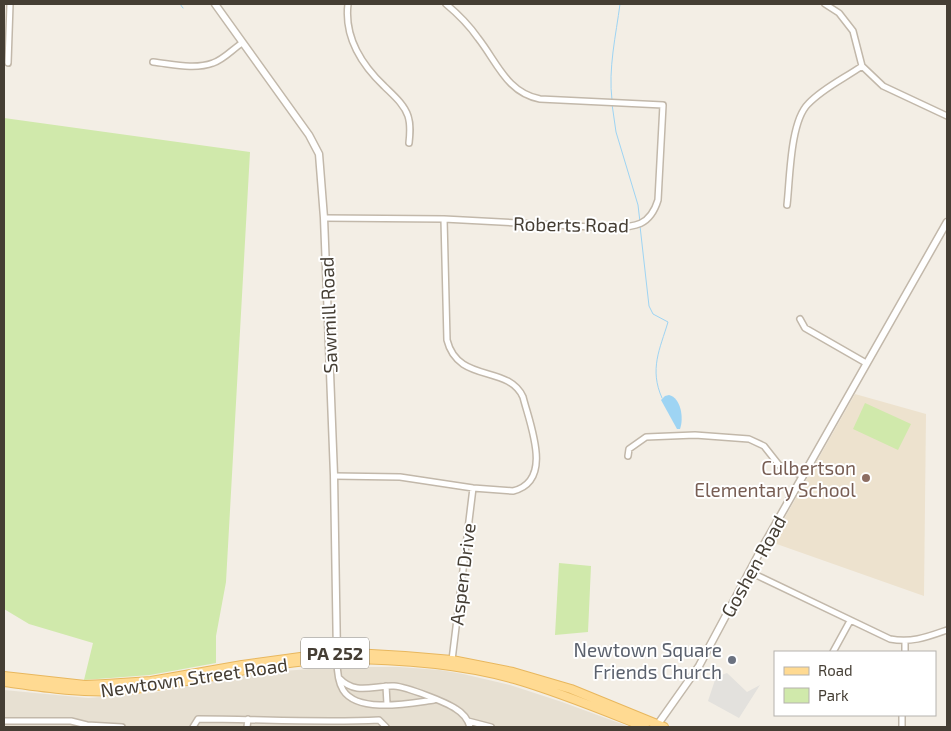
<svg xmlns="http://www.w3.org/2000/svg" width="951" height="731" viewBox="0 0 951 731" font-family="'Exo 2',sans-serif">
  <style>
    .residential { fill: #e7e0d2 }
    .education { fill: #ede2ce }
    .green { fill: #d0e9ab }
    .parking { fill: #e3e1dd }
    .water { fill: #9ed4f3 }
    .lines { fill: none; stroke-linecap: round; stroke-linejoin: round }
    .stream { stroke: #9ed4f3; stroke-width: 1 }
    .minor-casing { stroke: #c2b8aa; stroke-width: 8 }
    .tertiary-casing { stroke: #c2b8aa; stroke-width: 9 }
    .primary-casing { stroke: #e8b75e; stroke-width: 10 }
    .minor { stroke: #fff; stroke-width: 5 }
    .tertiary { stroke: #fff; stroke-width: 6 }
    .primary { stroke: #ffda92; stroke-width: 8 }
    .education-dot { fill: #8d6e63; stroke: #fff; stroke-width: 2 }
    .worship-dot { fill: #6b7280; stroke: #fff; stroke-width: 2 }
    .labels { text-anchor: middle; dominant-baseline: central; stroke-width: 4; stroke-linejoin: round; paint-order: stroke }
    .shield { fill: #fff; stroke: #7d7871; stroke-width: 1 }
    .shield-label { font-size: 18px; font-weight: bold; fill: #453e34 }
    .street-label { font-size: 19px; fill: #453e34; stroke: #fff }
    .education-label { font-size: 19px; fill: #785e54; stroke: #fff; text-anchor: end }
    .worship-label { font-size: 19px; fill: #5b616d; stroke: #fff; text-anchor: end }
  </style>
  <rect width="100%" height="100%" fill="#f3eee5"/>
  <path class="residential" d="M337 667H399L440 670 463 674 510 685 562 702 630 727H4V690L88 698 152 693 228 678 283 671Z"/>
  <path class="education" d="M855 394 926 414 924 596 771 542Z"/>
  <path class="green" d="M4 118 250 152 226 582 216 636V663L150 675 84 680 93 643 29 624 4 609Z
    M865 403 911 424 898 450 853 429Z
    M559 563 591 566 588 632 555 635Z"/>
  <path class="parking" d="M727 673 747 692 760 685 739 718 708 701 716 677Z"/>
  <path class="water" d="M669 395C681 398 684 418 680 429H677L661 400 665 396Z"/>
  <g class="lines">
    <path class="stream" d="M180 4 183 8
      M612 100C608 69 616 35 620 4
      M612 104 616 132 638 205 640 222
      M640 226 649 306 653 314 668 322C660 349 649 369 662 398"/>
    <defs>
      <path id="minor" d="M348 4C344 37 361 64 384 86 393 95 404 104 408 116 411 125 410 134 409 143
        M825 4 839 13 853 31 862 66 883 86 947 116
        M153 62C172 64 194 70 213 63 223 60 233 49 242 43
        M8 63 10 4
        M787 205C790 179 790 122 808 104 823 88 845 78 862 66
        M324 218 444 219 611 228C635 227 650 226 658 200L663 105 540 99C507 93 497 62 478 38 469 25 458 14 446 4
        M800 319 805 328 866 363
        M628 456 629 449 646 437 695 435 749 439 764 446 779 465 803 476
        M334 476 400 477 473 488 513 491C554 481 530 425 523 397 508 364 458 384 447 340L444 219
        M750 572 890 639C912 643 927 637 947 630
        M833 652 850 621
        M905 652V642
        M337 659C337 669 338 682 343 690 358 714 411 703 434 700
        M452 660 473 488
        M339 678C356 696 374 685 394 686 407 687 446 702 456 709 463 713 468 720 470 727
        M386 686 387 704
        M902 715V727
        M4 721H71L87 725 122 727
        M468 721 491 727
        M193 727 198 719C258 719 319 723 379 720L386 727
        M247 727 248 719"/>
      <path id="tertiary" d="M215 4 309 135 319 154 324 218 334 475 337 657
        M658 724 699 666 762 548 947 222"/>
      <path id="primary" d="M4 676 85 685 106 684 151 681 242 665 337 652 405 656 452 660 513 672 571 689 664 727
        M4 682C41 687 79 693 117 691 191 685 263 661 338 659 396 659 458 663 514 679 559 692 602 710 645 727"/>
    </defs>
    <use href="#minor" class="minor-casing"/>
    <use href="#tertiary" class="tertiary-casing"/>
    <use href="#primary" class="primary-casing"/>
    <use href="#minor" class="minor"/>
    <use href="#tertiary" class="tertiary"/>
    <use href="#primary" class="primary"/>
  </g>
  <circle class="education-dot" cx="866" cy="478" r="5"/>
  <circle class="worship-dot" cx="732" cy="660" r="5"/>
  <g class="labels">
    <rect class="shield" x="301" y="637.5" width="68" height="31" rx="4"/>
    <g class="shield-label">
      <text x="335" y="653">PA 252</text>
    </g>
    <g class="street-label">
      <text transform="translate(571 224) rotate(1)">Roberts Road</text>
      <text transform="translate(328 315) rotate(-92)">Sawmill Road</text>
      <text transform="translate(753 566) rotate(-61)">Goshen Road</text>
      <text transform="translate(462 574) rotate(-83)">Aspen Drive</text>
      <text transform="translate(194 677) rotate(-8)">Newtown Street Road</text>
    </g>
    <g class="education-label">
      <text x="856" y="467">Culbertson<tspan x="856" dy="22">Elementary School</tspan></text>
    </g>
    <g class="worship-label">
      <text x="722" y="649">Newtown Square<tspan x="722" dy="22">Friends Church</tspan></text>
    </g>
  </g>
  <rect width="951" height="731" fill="none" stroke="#453e34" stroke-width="10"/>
  <rect x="774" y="651" width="162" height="65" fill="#ffffff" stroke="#b5b2ae"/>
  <rect x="784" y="667" width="25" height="8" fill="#ffda92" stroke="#b5b2ae"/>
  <text x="818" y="676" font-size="15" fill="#453e34">Road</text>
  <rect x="784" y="688" width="25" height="15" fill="#d0e9ab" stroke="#b5b2ae"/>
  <text x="818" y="701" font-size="15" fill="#453e34">Park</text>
</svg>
